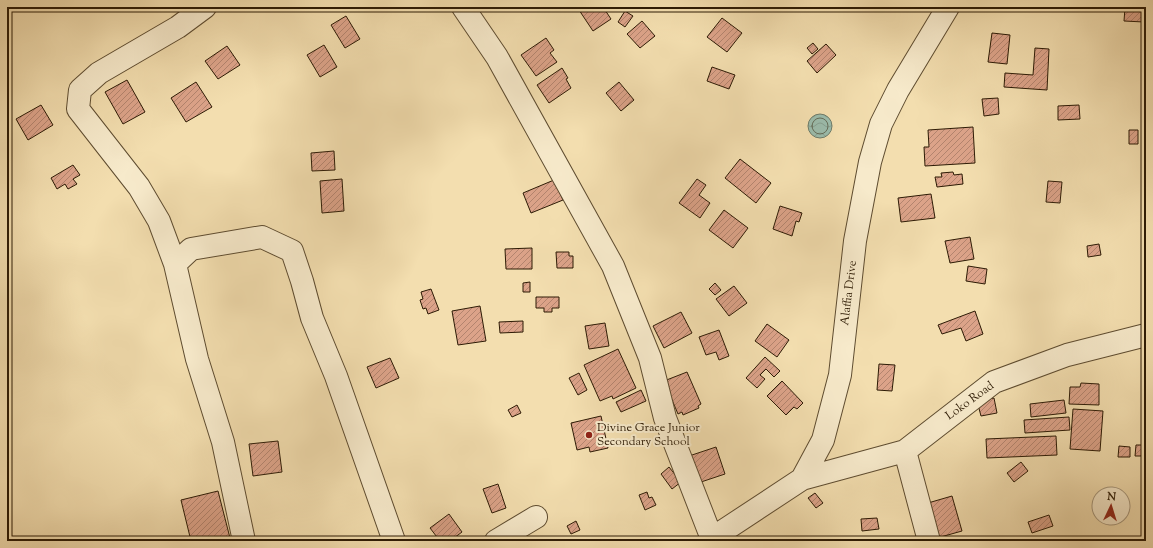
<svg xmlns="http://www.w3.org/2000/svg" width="1153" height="548" viewBox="0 0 1153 548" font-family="'Sorts Mill Goudy',serif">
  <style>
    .water { fill: url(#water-waves); stroke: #6f7c69 }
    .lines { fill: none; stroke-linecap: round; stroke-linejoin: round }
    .shore { stroke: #646c58; stroke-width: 1 }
    .building { fill: url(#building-hatch); stroke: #2d1b05 }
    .minor-casing { stroke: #5e4c30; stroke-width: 24 }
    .minor { stroke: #f7eacb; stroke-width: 22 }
    .poi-dot { fill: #8f2418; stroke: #f7eacb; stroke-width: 1.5 }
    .labels { text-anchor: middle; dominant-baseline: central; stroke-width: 4; stroke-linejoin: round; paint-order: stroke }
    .street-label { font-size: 12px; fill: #2d1b05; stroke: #f7eacb }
    .poi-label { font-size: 12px; fill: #2d1b05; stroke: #f7eacb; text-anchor: start }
  </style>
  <defs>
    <pattern id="water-waves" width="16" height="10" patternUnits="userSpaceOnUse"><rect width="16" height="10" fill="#9bbcac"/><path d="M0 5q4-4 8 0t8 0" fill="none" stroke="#86a192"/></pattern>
    <pattern id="building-hatch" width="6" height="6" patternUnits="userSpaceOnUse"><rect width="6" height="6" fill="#dca389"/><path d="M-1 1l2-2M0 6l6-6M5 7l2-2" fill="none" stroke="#b3846e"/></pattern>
  </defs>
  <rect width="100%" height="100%" fill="#f3deaf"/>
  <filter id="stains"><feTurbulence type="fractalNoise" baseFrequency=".005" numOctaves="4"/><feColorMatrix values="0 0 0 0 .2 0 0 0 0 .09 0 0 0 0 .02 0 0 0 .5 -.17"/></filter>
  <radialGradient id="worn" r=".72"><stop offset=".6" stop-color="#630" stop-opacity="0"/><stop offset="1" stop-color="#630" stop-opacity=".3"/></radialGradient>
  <path class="water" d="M808 126a12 12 0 1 1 24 0a12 12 0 1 1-24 0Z"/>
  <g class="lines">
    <path class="shore" d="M812 126a8 8 0 1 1 16 0a8 8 0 1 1-16 0Z"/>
  </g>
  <path class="building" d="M577 7H603L611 19 593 31Z
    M1125 8 1145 10 1144 22 1124 21Z
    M625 11 633 16 625 27 618 22Z
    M346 16 360 39 345 48 331 25Z
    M722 18 742 33 727 52 707 37Z
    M642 21 655 36 640 48 627 34Z
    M992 33 1010 35 1007 64 988 62Z
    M546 38 554 50 550 53 557 62 536 76 521 55Z
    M813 43 818 49 812 54 807 48Z
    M826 44 836 55 817 73 807 61Z
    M324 45 337 67 320 77 307 55Z
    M227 46 240 65 218 79 205 61Z
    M1035 48 1049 49 1047 90 1004 87 1005 73 1033 75Z
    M712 67 735 75 729 89 707 81Z
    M562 68 568 78 566 79 571 88 549 103 537 85Z
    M127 80 145 112 123 124 105 92Z
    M196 82 212 107 186 122 171 98Z
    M619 82 634 100 621 111 606 93Z
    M1143 95H1146V134H1142Z
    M998 98 999 114 984 116 982 99Z
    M41 105 53 125 28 140 16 119Z
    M1079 105 1080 119 1058 120V106Z
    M973 127 975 163 925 166 924 147H929L928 130Z
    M1129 130H1138V144H1129Z
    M334 151 335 170 312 171 311 153Z
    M740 159 771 183 756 203 725 178Z
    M73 165 80 175 73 179 77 184 68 189 65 184 57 189 51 178Z
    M953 172 954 175 962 174 963 184 937 187 935 177H942L941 173Z
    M342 179 344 211 322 213 320 181Z
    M697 179 706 185 699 195 710 203 700 218 679 203Z
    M554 180 563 200 531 213 523 193Z
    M1048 181 1062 182 1060 203 1046 202Z
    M931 194 935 218 901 222 898 198Z
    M780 206 802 213 799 222 796 221 792 236 773 229Z
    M724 210 748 228 733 248 709 230Z
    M970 237 974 259 950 263 945 241Z
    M1099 244 1101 255 1088 257 1087 246Z
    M532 248V269H506L505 249Z
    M556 252H569V256H573V268H557Z
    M968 266 987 269 985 284 966 281Z
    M530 282V292H523V283Z
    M715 283 721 290 715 295 709 289Z
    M734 286 747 303 729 316 716 299Z
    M431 289 439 310 428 314 426 308 423 309 420 300 423 299 421 292Z
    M1143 294 1146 295V308H1142Z
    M536 297H559V308H552V312H544V308H536Z
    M480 306 486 341 458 345 452 311Z
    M975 311 983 334 966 341 961 328 942 334 938 325Z
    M681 312 692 333 664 348 653 326Z
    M523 321V332L500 333 499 322Z
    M605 323 609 346 589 349 585 326Z
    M767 324 789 340 777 357 755 341Z
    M719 330 729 356 719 360 716 352 706 355 699 337Z
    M618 349 636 388 613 399 612 396 600 401 584 365Z
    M765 357 780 371 774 377 766 369 760 375 765 379 757 388 746 378Z
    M390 358 399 378 376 388 367 367Z
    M879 364 895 365 892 391 877 390Z
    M687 372 701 404 698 406 699 408 683 415 682 412 678 414 664 381Z
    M579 373 587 390 578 395 569 378Z
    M782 381 803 403 797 409 794 407 786 415 767 396Z
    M1081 383 1099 384V405L1069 404 1070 387H1080Z
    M641 390 646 401 621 412 616 402Z
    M994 398 997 413 981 416 977 401Z
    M1064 400 1066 413 1031 417 1030 404Z
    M517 405 521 413 512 417 508 410Z
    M1073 409 1103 411 1100 451 1070 449Z
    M601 416 608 448 590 452 589 447 577 450 571 423Z
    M1069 417 1070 430 1025 433 1024 420Z
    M1056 436 1057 455 987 458 986 439Z
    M278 441 282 472 253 476 249 444Z
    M1136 445H1146V456H1135Z
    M1119 446 1130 447V457H1118Z
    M716 447 725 474 698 483 689 456Z
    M1021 462 1028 471 1014 482 1007 473Z
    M669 467 681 482 672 489 661 474Z
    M498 484 506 508 492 513 483 489Z
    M218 491 230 538 215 541H191L181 500Z
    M647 492 649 498 652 497 656 505 645 510 639 495Z
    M815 493 823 503 816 508 808 498Z
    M952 496 962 531 937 538 928 503Z
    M449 514 462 532 450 541H440L430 528Z
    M1049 515 1053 526 1032 533 1028 522Z
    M877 518 879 529 862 531 861 519Z
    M576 521 580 530 571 534 567 526Z"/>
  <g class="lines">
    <defs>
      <path id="minor" d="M205 7 178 27 99 73 80 90 78 109 139 187 159 221 175 264 197 359 223 442 244 541
        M463 7 497 57 613 266 650 358 665 418 712 539
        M175 264 191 249 262 237 292 251 302 281 312 318 336 376 394 541
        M905 451 929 541
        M802 479 905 451 994 382 1067 355 1146 335
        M496 541 536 517
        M708 541 802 479 823 440 840 375 855 241 870 162 881 124 898 90 948 7"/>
    </defs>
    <use href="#minor" class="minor-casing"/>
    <use href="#minor" class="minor"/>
  </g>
  <circle class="poi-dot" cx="589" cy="435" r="4"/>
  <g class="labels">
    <g class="street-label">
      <text transform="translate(849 293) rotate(-83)">Alaffia Drive</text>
      <text transform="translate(970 401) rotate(-36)">Loko Road</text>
    </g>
    <g class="poi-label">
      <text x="597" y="428">Divine Grace Junior<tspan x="597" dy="14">Secondary School</tspan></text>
    </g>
  </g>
  <rect width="1153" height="548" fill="none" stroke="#f3deaf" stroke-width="24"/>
  <rect x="8" y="8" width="1137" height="532" fill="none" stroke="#2d1b05" stroke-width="2"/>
  <rect x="12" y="12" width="1129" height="524" fill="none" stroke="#2d1b05"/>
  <g transform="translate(1111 506) rotate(4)"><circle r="19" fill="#f7eacb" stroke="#a6977c"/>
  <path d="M0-3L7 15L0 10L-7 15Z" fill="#8f2418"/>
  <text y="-6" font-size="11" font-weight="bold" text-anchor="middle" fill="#2d1b05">N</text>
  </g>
  <rect width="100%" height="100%" filter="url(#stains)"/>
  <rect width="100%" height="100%" fill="url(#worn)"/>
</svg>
